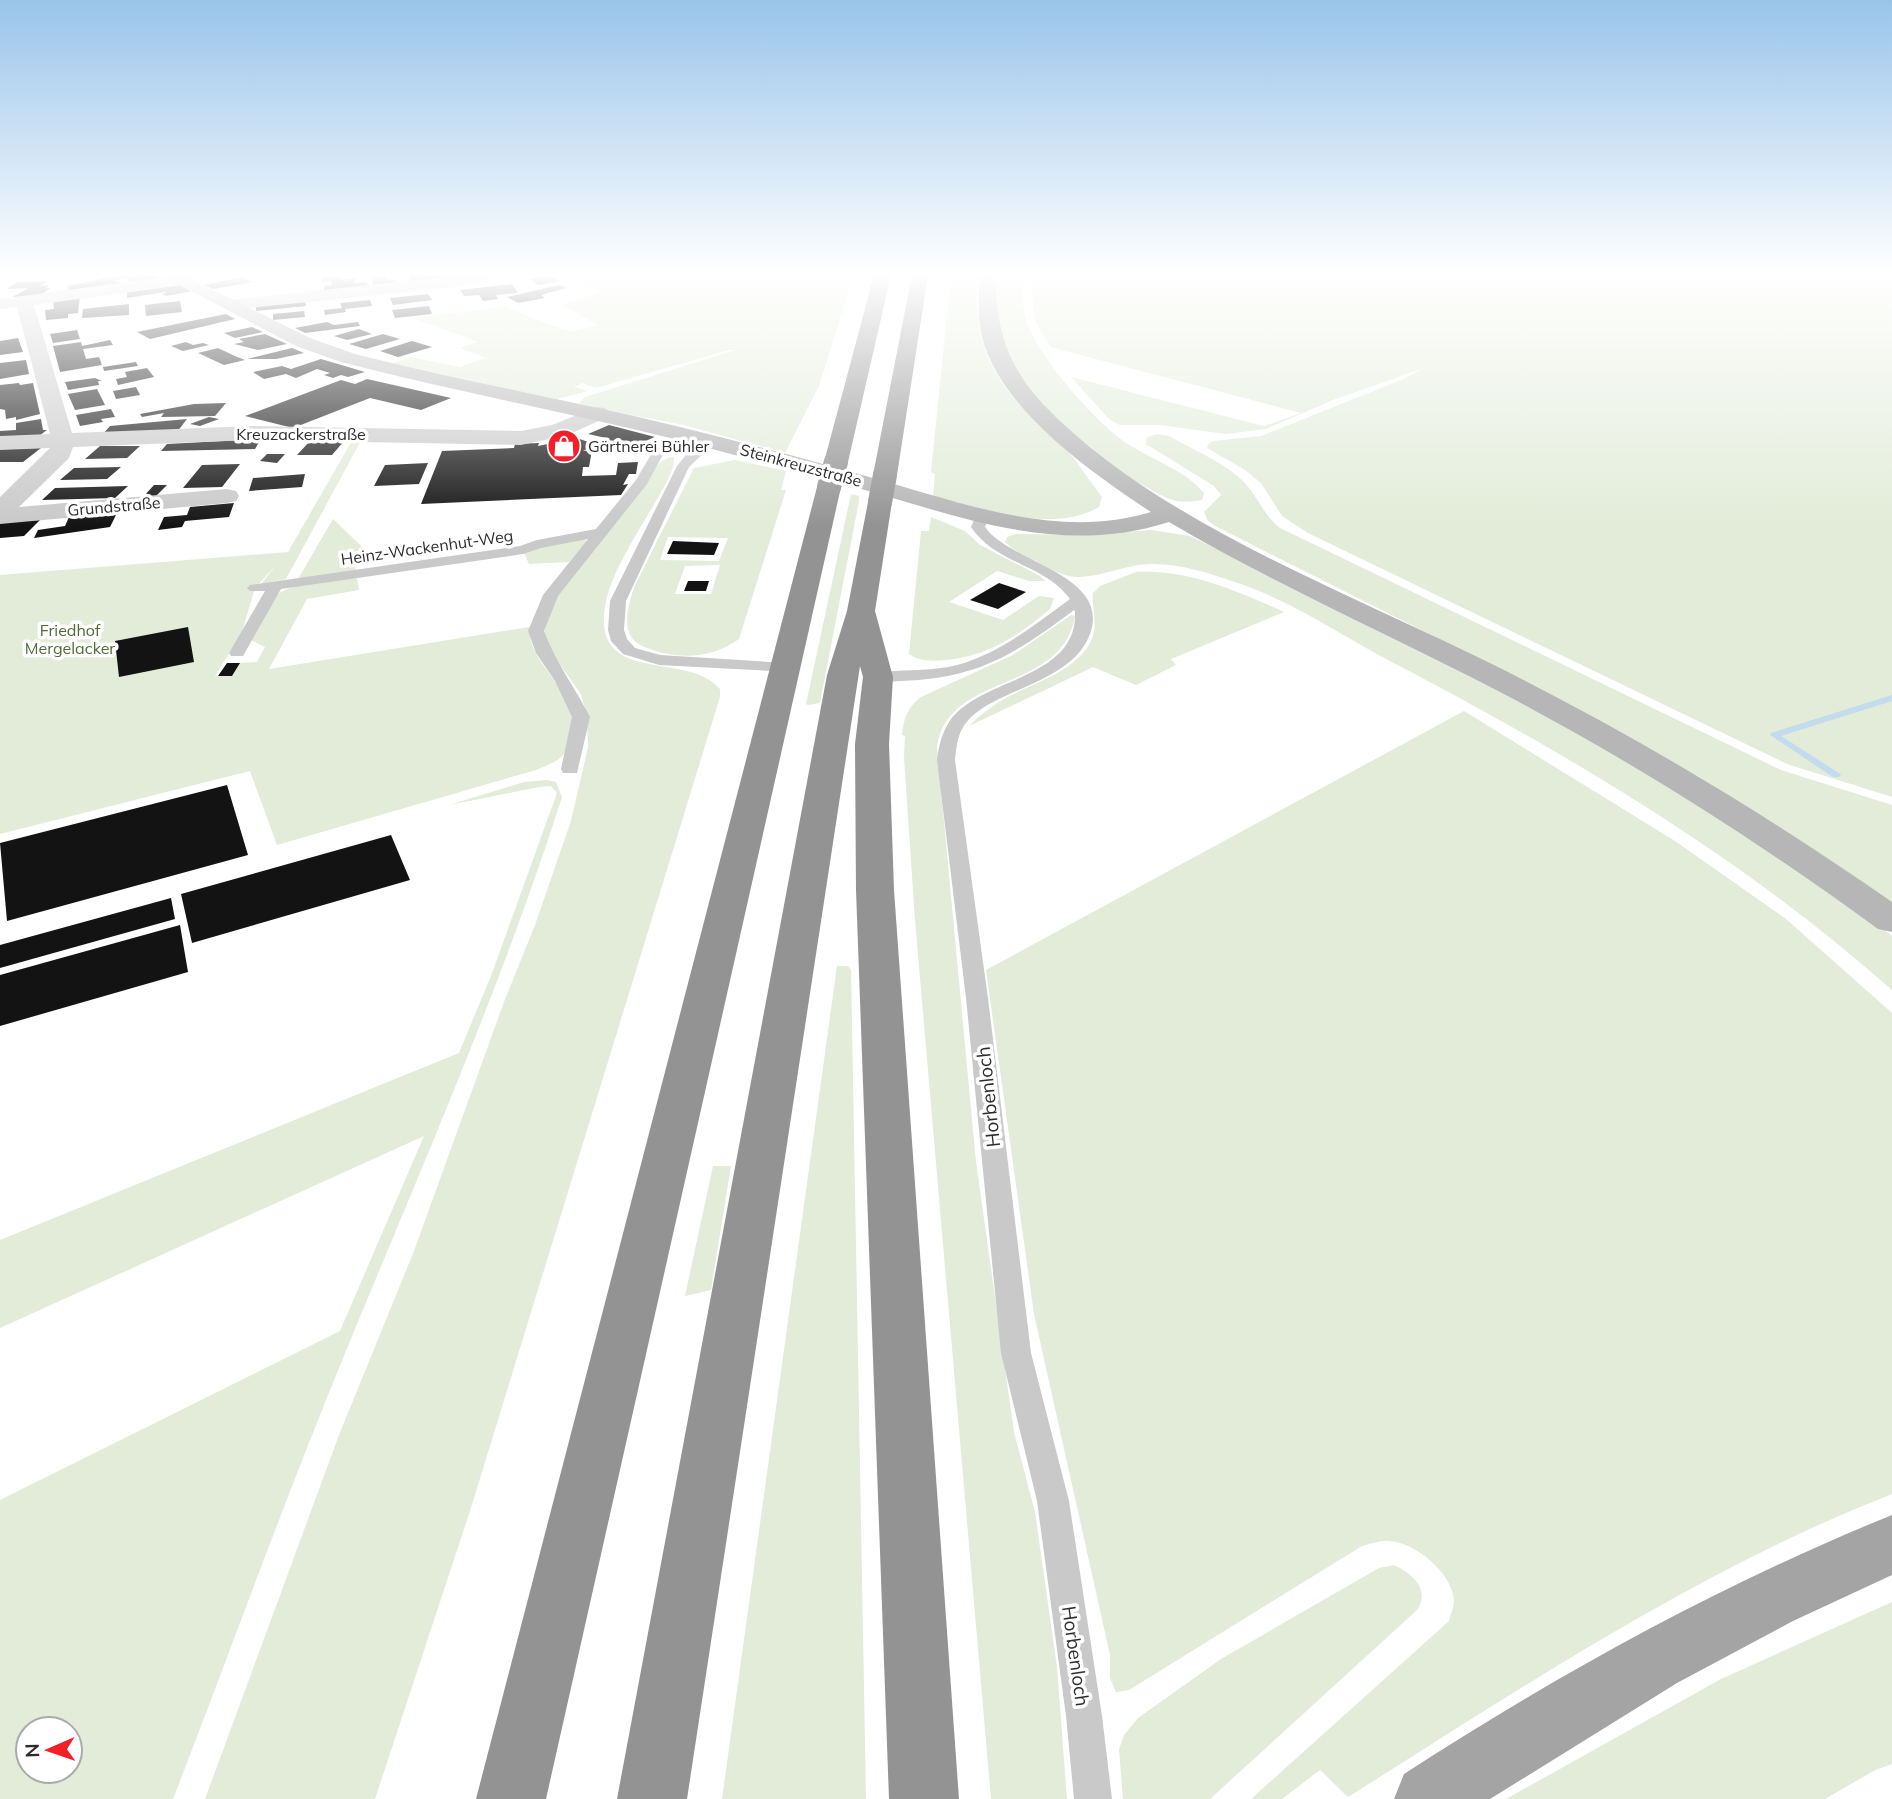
<svg xmlns="http://www.w3.org/2000/svg" width="1892" height="1799" viewBox="0 0 1892 1799" font-family="Mulish,sans-serif">
  <style>
    .green { fill: #e2ecd8; fill-rule: evenodd }
    .lines { fill: none; stroke-linecap: round; stroke-linejoin: round }
    .stream { fill: #c2dbed; fill-rule: evenodd }
    .building { fill: #131313 }
    .lane { fill: #c9c9c9; fill-rule: evenodd }
    .street { fill: #c9c9c9; fill-rule: evenodd }
    .secondary { fill: #b6b6b6; fill-rule: evenodd }
    .primary { fill: #a4a4a4; fill-rule: evenodd }
    .highway { fill: #939393; fill-rule: evenodd }
    .highway-bridge { stroke: #939393; stroke-width: 24 }
    .labels { text-anchor: middle; dominant-baseline: central; stroke-width: 7; stroke-linejoin: round; paint-order: stroke }
    .far-street-label { font-size: 16px; fill: #2c2c2c; stroke: #fff }
    .far-poi-label { font-size: 16px; fill: #2c2c2c; stroke: #fff; text-anchor: start }
    .far-park-label { font-size: 16px; fill: #4e6b37; stroke: #fff }
    .street-label { font-size: 19px; fill: #2c2c2c; stroke: #fff }
  </style>
  <rect width="100%" height="100%" fill="#fff"/>
  <path class="green" d="M566 275H854L819 386 785 453 684 425 585 406 579 403 585 397 735 350H729L596 388 582 383 574 387 588 391 557 399 390 364 410 357 460 367 486 358 460 348 478 342 413 318 504 307 570 332 599 325 561 305 601 292Z
    M951 275H979C971 327 986 370 1023 408 1036 421 1051 432 1063 445 1077 461 1089 480 1102 497L1099 507C1054 534 980 509 933 496L935 474 931 472Z
    M997 275H1023C1022 292 1022 308 1027 323 1040 359 1099 427 1131 446 1154 460 1187 472 1204 493L1202 500C1192 502 1180 503 1170 499 1125 481 1039 411 1015 368 998 338 994 309 997 275Z
    M1031 275H1892V797L1787 764 1308 533 1282 516 1261 483 1245 470 1207 448 1209 443 1214 441 1261 436 1401 380 1424 368 1333 400 1266 429 1226 434 1160 425H1120L1110 420 1071 377 1264 426 1301 413 1050 347 1034 318Z
    M1157 434 1169 436C1193 450 1224 462 1243 481 1258 496 1263 515 1280 528L1781 770 1892 805V904L1479 659 1217 527 1208 521 1204 512 1221 495 1214 486 1146 444 1147 437Z
    M354 437H363L286 579 261 584 276 565 255 588 242 632 215 676H232L240 663 257 662 265 647 251 640C259 627 266 607 276 596 292 581 336 581 357 578L359 590 307 599 269 669 529 627C529 669 581 689 571 734 566 760 559 760 536 770L277 845 250 771 0 834V575L288 552Z
    M674 457C675 471 663 488 656 501 639 531 610 573 605 607 593 687 687 650 720 689V697L470 1511 375 1799H205L339 1435 414 1251 504 1002 535 925 571 821 588 747 587 716 581 694 551 652 544 634 546 620 556 598 649 480C655 469 659 458 674 457Z
    M735 460 786 471 781 490H786L739 639C712 658 681 660 650 649 644 647 636 644 632 638 622 624 630 599 635 585L694 468ZM668 537 727 538H728L719 561 660 560ZM720 565 711 594H675L685 566Z
    M851 494 859 496V501L820 703 808 705 806 704Z
    M931 517 965 531 980 545 1040 576 1045 581H1029L997 571 949 602 1003 620 1039 596 1054 598 1050 609C1019 635 987 657 946 660 932 661 921 662 909 654L921 531H929Z
    M333 519 377 561 355 565 356 573 298 579Z
    M1151 530 1190 536 1391 634 1612 749 1842 896 1892 936V990C1741 856 1568 754 1390 661 1339 634 1290 600 1235 582 1209 573 1181 564 1153 564 1125 563 1090 583 1065 575 1055 572 1045 566 1036 561 1025 556 1014 551 1005 542L1007 537 1016 534 1080 535Z
    M580 538 587 541 569 562 529 564 524 553 535 548Z
    M1136 572C1189 569 1237 591 1284 612L1171 659 1176 665 1136 685 1093 667 969 726C980 715 991 707 1004 699 1032 683 1086 669 1094 632 1096 619 1092 606 1093 593L1100 586Z
    M1071 615 1075 616C1062 694 947 672 937 747L976 1162 1014 1432 1035 1512 1057 1667 1067 1799H991L915 920 904 757 905 736 902 735C904 718 907 708 921 697L1013 655Z
    M1464 711 1675 841 1786 919 1892 1013V1494C1698 1570 1523 1687 1348 1797L1320 1770 1282 1799H1251L1449 1621C1450 1615 1455 1606 1454 1600 1452 1573 1415 1542 1389 1541 1381 1540 1370 1544 1362 1546L1129 1690 1116 1692 1110 1678V1655L1034 1314 986 970Z
    M547 780 556 782 562 797C497 1001 408 1197 328 1395 274 1529 225 1665 173 1799H0V1500L340 1331 424 1136 0 1328V1240L459 1053 491 976 557 793 551 786 539 787 449 805 524 782ZM28 1729H70V1771H28Z
    M837 966H848L851 970 866 1799H722Z
    M713 1166H731L711 1290 685 1296Z
    M1394 1565C1412 1573 1431 1590 1417 1610L1210 1799H1123L1119 1749 1124 1735 1138 1718 1221 1659 1379 1568Z
    M1892 1602V1764L1875 1770 1825 1799H1506L1721 1679Z"/>
  <g class="lines">
    <path class="stream" d="M1892 695V701L1781 736 1839 773 1841 775 1839 777H1833L1770 735 1771 733Z"/>
  </g>
  <path class="building" d="M122 275H153L164 280 137 284 124 278 115 281 130 285 71 293 67 286Z
    M372 275H386L387 280 395 279 396 284 373 286Z
    M408 275H449L450 278 411 282Z
    M340 276 341 280 354 278 355 283 367 282 368 287 324 291V286L332 285 331 281 322 282V278Z
    M551 276 560 281 538 285 529 279Z
    M242 277 253 282 213 289 204 285Z
    M47 281 41 286 49 285 46 288H50L40 296 12 297 29 288 7 289 17 282Z
    M512 284 518 293 496 295 498 299 483 301 479 295 464 296 460 290Z
    M179 285 192 291 166 296 162 294 167 293 165 292 127 298V291Z
    M560 285 566 288 541 295 545 298 518 303 507 297Z
    M428 294 432 300 393 305 390 298Z
    M80 297 78 313 68 314V318L46 320 45 310 54 309 53 300Z
    M370 300 372 306 345 309 346 312 325 315 324 310 342 308 340 303Z
    M180 301 182 312 146 316 145 305Z
    M305 301 306 306 256 311V306Z
    M129 304V315L82 318 83 309Z
    M429 306 432 314 395 318 392 310Z
    M304 311 305 317 273 320V314Z
    M226 314 235 319 150 339 137 332Z
    M327 322 334 325 358 322 360 326 305 333 295 328Z
    M252 327 263 332 235 338 224 333Z
    M359 329 372 334 347 340 334 336Z
    M77 330 80 339 53 343 50 334Z
    M265 334 287 344 258 350 234 344 244 342 239 339Z
    M383 334 400 339 366 349 349 344Z
    M18 338 23 352 0 355V341Z
    M110 340 113 345 83 349 86 359 99 357 102 365 60 372 53 346 81 342 82 346Z
    M412 341 432 347 398 357 380 351Z
    M186 342 193 345 203 343 209 345 183 351 171 346Z
    M218 348 235 356 245 360 224 365 198 353Z
    M292 348 304 353 276 359H247Z
    M321 359 365 372 348 377 341 375 333 378 324 375 330 373 317 369 296 378 286 374 264 379 253 372 282 366 291 369Z
    M26 360 29 374 0 379V363Z
    M136 362 138 366 104 371 103 367Z
    M147 368 154 377 118 385 116 379 127 377 125 372Z
    M95 378 102 381H98L99 385 68 390 65 382Z
    M367 379 451 398 421 410 370 398 293 428 245 416 341 380 355 384Z
    M19 383 20 385 33 383 40 414 16 420V417L6 419 5 410 0 409V385Z
    M136 387 140 395 116 399 113 391Z
    M97 389 105 405 75 410 68 394Z
    M226 403 215 416 161 417 164 413 142 417 140 414 194 404Z
    M111 409 115 417 101 419 103 422 80 426 76 415Z
    M209 417 219 419 200 426 190 424Z
    M41 419 43 430H47L35 439 0 440V431L16 430V423Z
    M187 419 177 432 101 436 110 426Z
    M609 425 655 437 615 454 593 449 600 445 596 444 583 451 592 450 589 467H583L582 476 616 475 618 463 638 462 636 474H629L623 485 628 484 621 495 421 504 442 451 514 448 515 444 539 443 538 446 577 438 594 444 606 438 588 434Z
    M261 439 255 449 161 451 167 444Z
    M345 440 332 455H297L310 441Z
    M100 446H140L127 458 85 459Z
    M41 448 23 462H0V449Z
    M267 454H285L277 463 260 461Z
    M428 463 419 484 374 486 385 465Z
    M240 464 222 487 183 488 202 465Z
    M121 467 107 479 60 480 74 468Z
    M305 474 302 487 249 491 253 478Z
    M154 485H167L156 496 143 497Z
    M128 486 115 498 42 500 55 488Z
    M234 503 229 517 185 521 182 527 158 530 164 517 187 515 190 507Z
    M117 513 110 527 34 538 38 530 65 526 69 517Z
    M40 520 24 536 0 538V522Z
    M673 541 719 543 714 555 667 554Z
    M688 581H709L706 591H684Z
    M999 583 1026 592 998 609 970 600Z
    M188 627 194 662 119 677 115 641Z
    M227 663H240L232 676H218Z
    M227 785 248 855 7 921 0 843Z
    M391 835 410 880 192 943 181 894Z
    M171 898 175 919 0 968V945Z
    M180 925 188 972 0 1026V975Z"/>
  <g class="lines">
    <path class="lane" d="M679 429 685 433 683 436 664 453 647 484 558 596 544 631C555 661 575 688 590 717L577 773H563L561 769 572 717 555 681 536 653 528 631 543 595 588 539 541 548 523 554 281 589 243 656H231L229 653 265 591H250L247 588 250 585 520 546 537 540 596 529 636 480 655 448Z
      M710 437 716 441 689 467 626 601 624 630 627 639 635 648 660 655 786 663 794 668 792 672 659 665 623 654 611 641 608 630 610 601 677 466 690 450Z
      M982 512 989 516 985 527C1009 562 1108 574 1091 631 1074 687 984 688 962 729 957 738 956 750 955 760L988 998 1031 1353 1069 1501 1102 1716 1112 1799H1074L1066 1716 1037 1501 1001 1353 966 998 937 760C939 745 942 732 951 719 983 677 1078 679 1075 612L1074 610C1014 655 978 678 901 681 890 681 877 685 870 677L878 672C901 670 925 671 948 667 994 658 1033 626 1070 599 1045 564 995 564 971 527L977 513Z"/>
    <path class="street" d="M179 275 188 276 191 280 182 285 34 305 72 433 253 426 521 431 552 425 597 407 605 408 608 413 605 418 568 435 521 445 253 440 73 447 69 458 19 507 227 489 236 491 239 496 236 501 227 503 0 524V497L50 448 0 450V436L50 434 17 307 0 309V299Z
      M464 275H496L494 279 457 287 229 310 220 305 229 300Z"/>
    <path class="secondary" d="M161 275H183L310 338 355 354C461 381 569 400 676 426 740 442 803 458 866 476 957 501 1057 541 1151 512 1093 474 1006 413 984 344 977 322 978 298 980 275H996C995 326 1007 366 1043 404 1154 521 1348 592 1492 664 1631 733 1764 813 1892 902V932L1878 929C1758 841 1632 761 1500 692 1390 635 1276 585 1169 522 1063 556 967 519 865 490 799 472 732 454 666 437 558 410 448 390 341 362L296 346Z"/>
    <path class="primary" d="M1892 1515V1575L1793 1621 1677 1683 1490 1799H1394L1404 1774C1560 1673 1720 1585 1892 1515Z"/>
    <path class="highway" d="M874 275H891L848 462 844 467H828L824 462Z
      M912 275H928L897 475 893 480H877L873 475Z
      M829 480 838 482 841 487 546 1799H476L817 487 820 482Z
      M880 495 889 497 892 502 875 611 893 677 889 744 894 890 959 1799H889L856 890 855 744 863 677 860 666 687 1799H617L827 675 847 611 868 502 871 497Z"/>
    <path class="highway-bridge" d="M829 487 836 462
      M880 502 885 475"/>
  </g>
  <linearGradient id="sky" x2="0" y2="1"><stop stop-color="#99c4ea"/><stop offset="0.52" stop-color="#fff"/><stop offset="1" stop-color="#fff" stop-opacity="0"/></linearGradient>
  <rect width="1892" height="527" fill="url(#sky)"/>
  <defs>
    <symbol id="shop-disc" viewBox="-11 -11 22 22"><circle r="9.5" fill="#f31e28" stroke="#fff"/><path d="M-5-2.5h2.3a2.7 3.5 0 0 1 5.4 0H5L5.5 6h-11ZM-1.5-2.5h3a1.5 2.3 0 0 0-3 0Z" fill="#fff"/></symbol>
  </defs>
  <g fill-rule="evenodd">
    <use href="#shop-disc" x="545" y="427" width="38" height="38"/>
  </g>
  <g class="labels">
    <g class="far-street-label">
      <text x="301" y="434">Kreuzackerstraße</text>
      <text transform="translate(801 465) rotate(15)">Steinkreuzstraße</text>
      <text transform="translate(114 506) rotate(-5)">Grundstraße</text>
      <text transform="translate(427 547) rotate(-8)">Heinz-Wackenhut-Weg</text>
    </g>
    <g class="far-poi-label">
      <text x="588" y="446">Gärtnerei Bühler</text>
    </g>
    <g class="far-park-label">
      <text x="70" y="630">Friedhof<tspan x="70" dy="18">Mergelacker</tspan></text>
    </g>
    <g class="street-label">
      <text transform="translate(988 1097) rotate(-96)">Horbenloch</text>
      <text transform="translate(1076 1656) rotate(82)">Horbenloch</text>
    </g>
  </g>
  <g transform="translate(49 1750) rotate(268)"><circle r="33" fill="#ffffff" stroke="#ababab" stroke-width="2"/>
  <path d="M0-5L12 26L0 18L-12 26Z" fill="#f31e28"/>
  <text y="-10" font-size="19" font-weight="bold" text-anchor="middle" fill="#2c2c2c">N</text>
  </g>
</svg>
